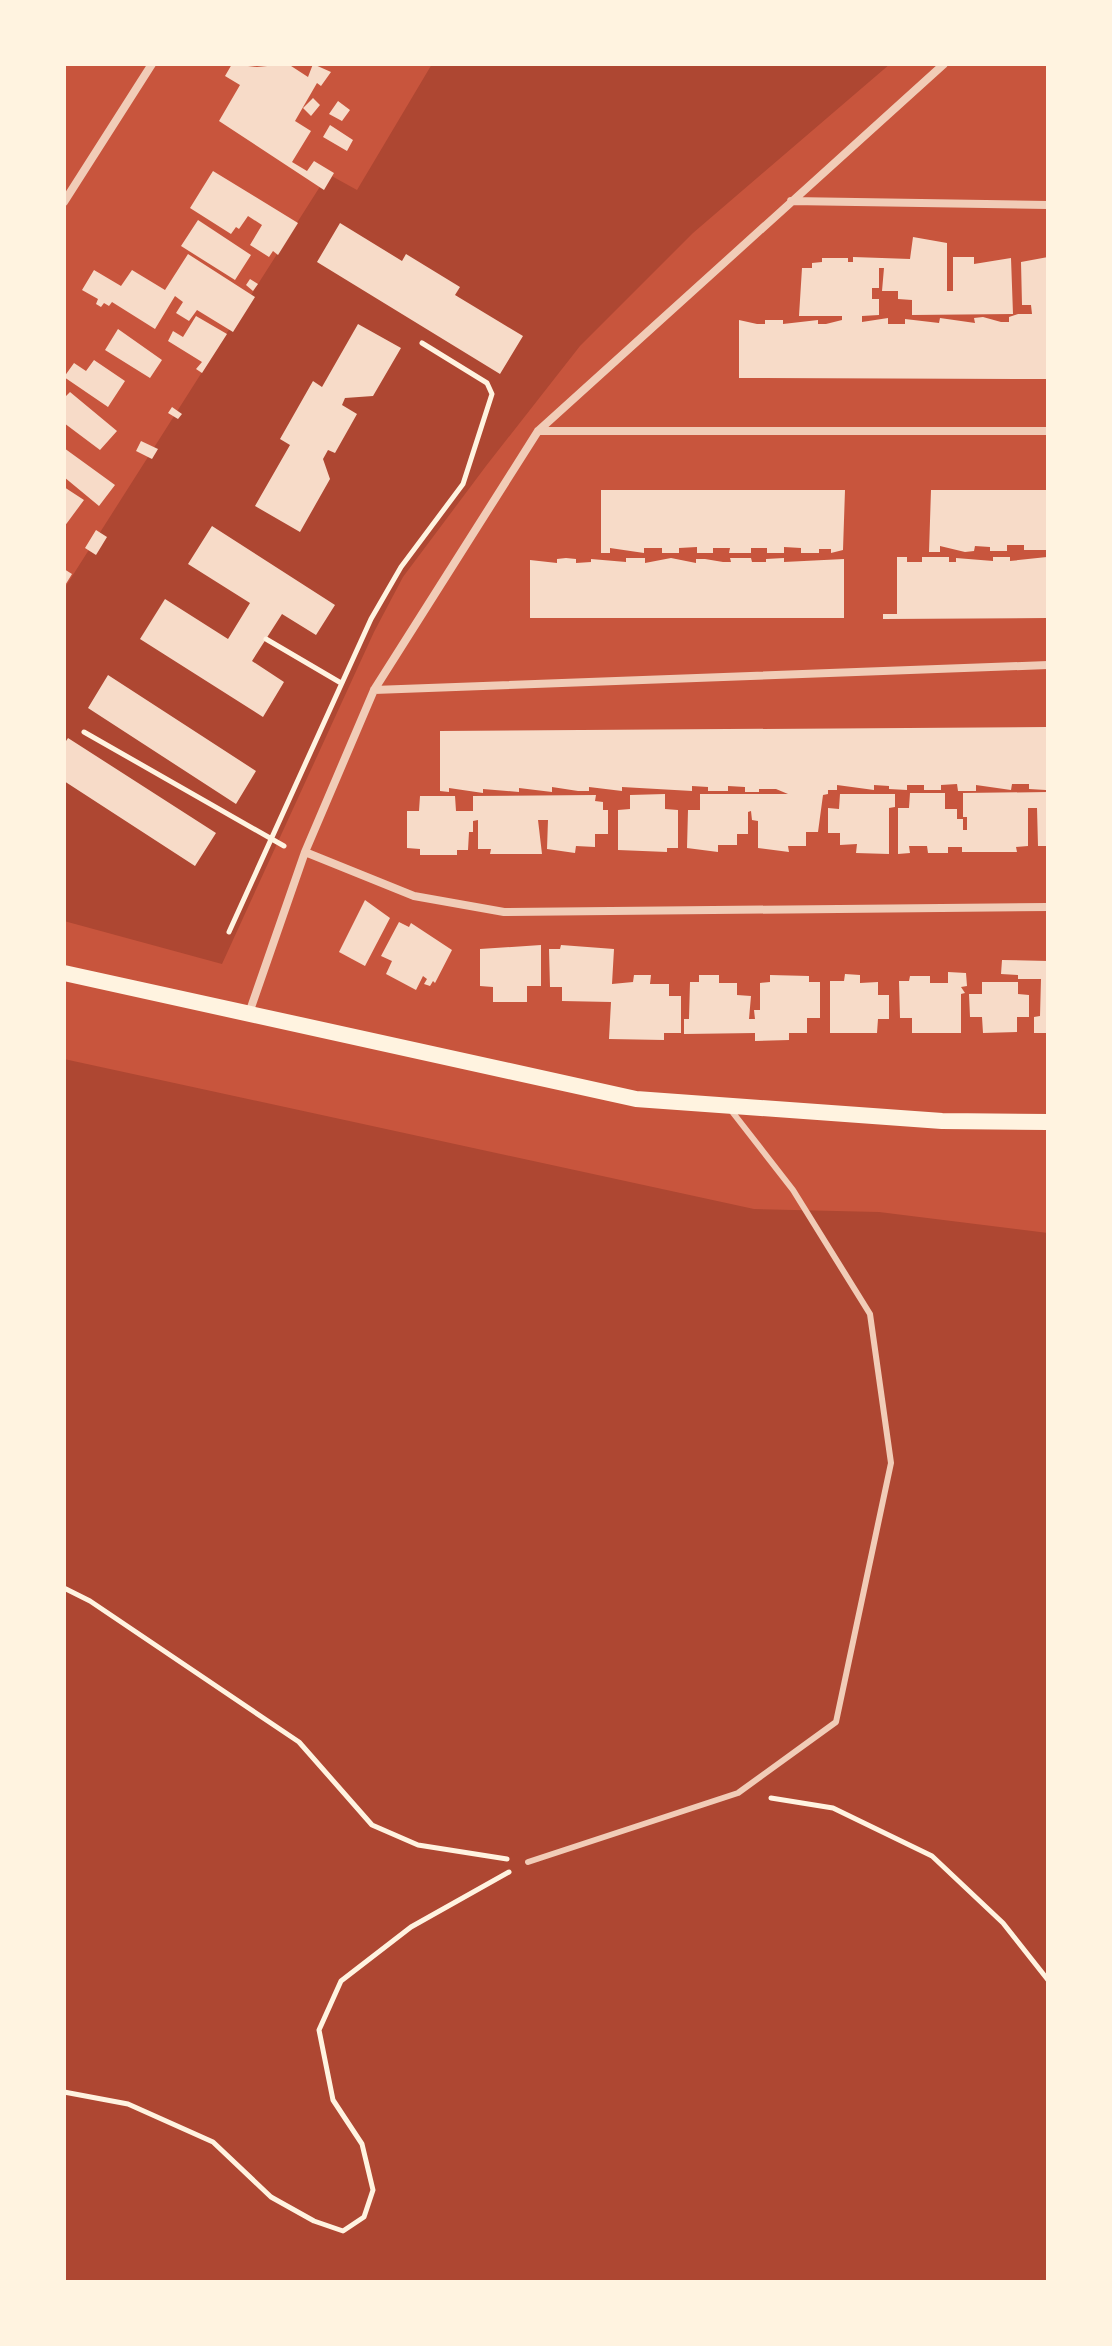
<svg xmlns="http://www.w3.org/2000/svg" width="1112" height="2346" viewBox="0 0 1112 2346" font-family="Signika,sans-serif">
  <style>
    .green { fill: #ae4732 }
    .building { fill: #f7dbc8 }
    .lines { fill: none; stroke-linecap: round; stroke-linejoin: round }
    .path { stroke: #fff3e0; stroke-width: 5 }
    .service { stroke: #f1ccb7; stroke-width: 6 }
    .minor { stroke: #f1ccb7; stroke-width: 8 }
    .secondary { stroke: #fff3e0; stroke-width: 16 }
  </style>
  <rect width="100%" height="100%" fill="#c8553d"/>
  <path class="green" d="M432 64H890L693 233 580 346 486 466 403 577 374 632 222 964 64 921V589L328 174 357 190Z
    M64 1059 754 1209 879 1212 1048 1233V2282H64Z"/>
  <path class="building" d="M232 64 257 67 288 64 308 77 313 64 331 72 321 86 317 83 295 121 311 131 292 162 307 171 314 161 334 173 324 190 219 121 240 85 225 76Z
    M313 98 320 105 311 116 303 108Z
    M338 101 350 110 342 121 329 114Z
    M330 125 353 140 347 151 323 137Z
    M213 171 298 223 278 255 273 251 269 257 250 245 262 225 248 216 239 229 236 227 231 234 190 208Z
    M198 220 251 255 235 280 181 246Z
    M340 223 402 261 406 254 460 287 455 295 523 336 500 374 317 262Z
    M913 237 947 243V291H953V257H974V264L1011 258 1013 314 912 315V300L898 299V291H882L884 268H879V288H872V299H879V315L862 316V322L888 318V324H905V319L939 323 940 318 975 323 974 318 983 317 1001 322H1009V317L1018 314H1032L1031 305H1022L1021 262 1048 257V379L739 378V320L757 324H765V320H783V324L818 320V324H826L842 320V316H799L802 268H812V263L822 262V258H848V262H853V257L910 259Z
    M188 254 255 297 233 332 197 310 189 321 176 313 183 302 175 296 155 329 112 302 109 306 104 303 101 307 96 304 98 299 82 290 94 270 121 286 132 270 165 290Z
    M250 279 258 284 253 291 246 285Z
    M196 316 227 334 202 373 196 369 202 362 168 341 173 331 183 337Z
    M358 324 401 348 373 396 345 398 342 405 357 414 335 453 328 450 323 459 330 479 300 532 255 506 290 445 280 439 313 381 322 387Z
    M118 329 162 360 150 378 105 350Z
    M94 360 125 381 108 407 64 377 74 363 86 371Z
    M70 392 117 431 100 450 64 423V398Z
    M172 407 182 414 178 419 168 413Z
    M141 441 158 449 152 459 136 451Z
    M64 448 115 485 99 506 64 477Z
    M64 487 84 500 64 527Z
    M601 490H845L843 550 831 553V549H819V553H801V548L784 547V553H767V548H751V553H729L730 548H713V553H697V547L679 548V553H662V548H644V553L610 548V553H601Z
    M931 490H1048V545L1046 550H1024V545H1007V551H990V547L975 546 974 551 965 552 940 546V552H929Z
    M212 526 335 605 316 635 282 614 252 661 284 682 263 717 140 639 165 599 228 639 250 603 188 564Z
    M96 530 107 537 96 555 85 548Z
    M897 557H907V562H922V557H949V562H956V558L993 561V557H1010V561L1047 557 1048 618 883 619V614H897Z
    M566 558 576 559V563L591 562V559L626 562V558H645V563L671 558 696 563V559H705L723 562H731L730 558H751L752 562H766V559L784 558V562L844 559V618H530V560L557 563V559Z
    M64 569 72 574 64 587Z
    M108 675 256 771 236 804 88 708Z
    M1048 727 1046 790 1029 789V784H1012L1011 790 976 785V791H958L957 784 941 785V790H924V785H907V790L889 789V786L874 785V790L837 785V790H828V794L823 795 818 832H806V846H788L789 852 758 848V821L752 820 751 811 748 812V834H737V845H718V852L687 848 688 810H700V794H788L776 789H759V792H745V787L728 786V791H708V787L692 786V791L622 787V791L589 787V791H578L552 787V792L519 788V792L483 789V793L449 788V792L440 791V731Z
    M68 738 216 833 195 866 64 781V744Z
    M1048 792V846H1038L1037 808H1028V846L1016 847 1017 852H962V847H948V853H928L927 846H909L910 853 898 854V808H909L910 793H945V809H957V819H963V830H967V817H963V793Z
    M665 794V809L678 810V848H667V852L618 850V810L630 809V795Z
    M840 794H895V807L889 808V854L856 853 857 844 840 845V833H828V808L839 809Z
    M596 795 595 801 603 802V810H608V834H595V847L576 846 575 853 547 849 548 820H538L542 854H490L491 849H478V820L473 821V832H469L468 850H457V855H420V849L407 848V811H419L420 796H455L456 811H473V796Z
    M365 900 390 918 365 966 339 952Z
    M399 922 409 927 411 923 452 950 435 983 433 981 430 986 424 984 427 979 423 976 416 990 386 974 392 961 381 956Z
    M541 945V986H527V1002H493V987L480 986V949Z
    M561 945 614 949 612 984 633 982 634 975H651L650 984H669V996H681V1033H664V1040L609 1039 611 1002 562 1001V987H550L549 949H560Z
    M1002 960 1048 961V1033H1034V1017L1040 1016 1041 979H1018V975L1001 974Z
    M948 972 966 973 967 986 961 987 965 993 961 994V1033H912V1018H900L899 981H909L910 976H930V983H948Z
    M845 974 860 975V983L878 982V995H889V1019H878L877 1033H830V981H844Z
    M699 975H719V983H737V995L751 996 749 1019H755L754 1010H760V983L770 982V975L809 976V982H820V1018H807V1033H789V1040L755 1041V1033L684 1034V1019H689L690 982H699Z
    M982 982H1018V994L1029 995V1017H1017V1032L983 1033 982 1017H970L969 994H982Z"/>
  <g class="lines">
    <path class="path" d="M266 639 341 683
      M84 732 284 846
      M229 932 371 619 401 567 463 484 492 394 487 383 422 343
      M64 1588 90 1601 299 1742 372 1825 418 1845 507 1859
      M771 1798 833 1808 932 1856 1003 1923 1048 1980
      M64 2092 128 2104 213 2142 271 2197 314 2221 343 2231 364 2217 373 2190 362 2144 333 2100 319 2030 341 1981 411 1927 509 1872"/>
    <path class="service" d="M528 1862 738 1793 836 1722 891 1463 870 1314 793 1190 730 1109"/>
    <path class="minor" d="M791 201 1048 205
      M64 202 152 64
      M538 431H1048
      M374 690 1048 665
      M305 852 414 896 504 912 1048 907
      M248 1016 305 852 374 690 538 431 944 64"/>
    <path class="secondary" d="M64 973 636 1099 942 1121 1048 1122"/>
  </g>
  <rect width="1112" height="2346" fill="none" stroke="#fff3e0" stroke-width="132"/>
</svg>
